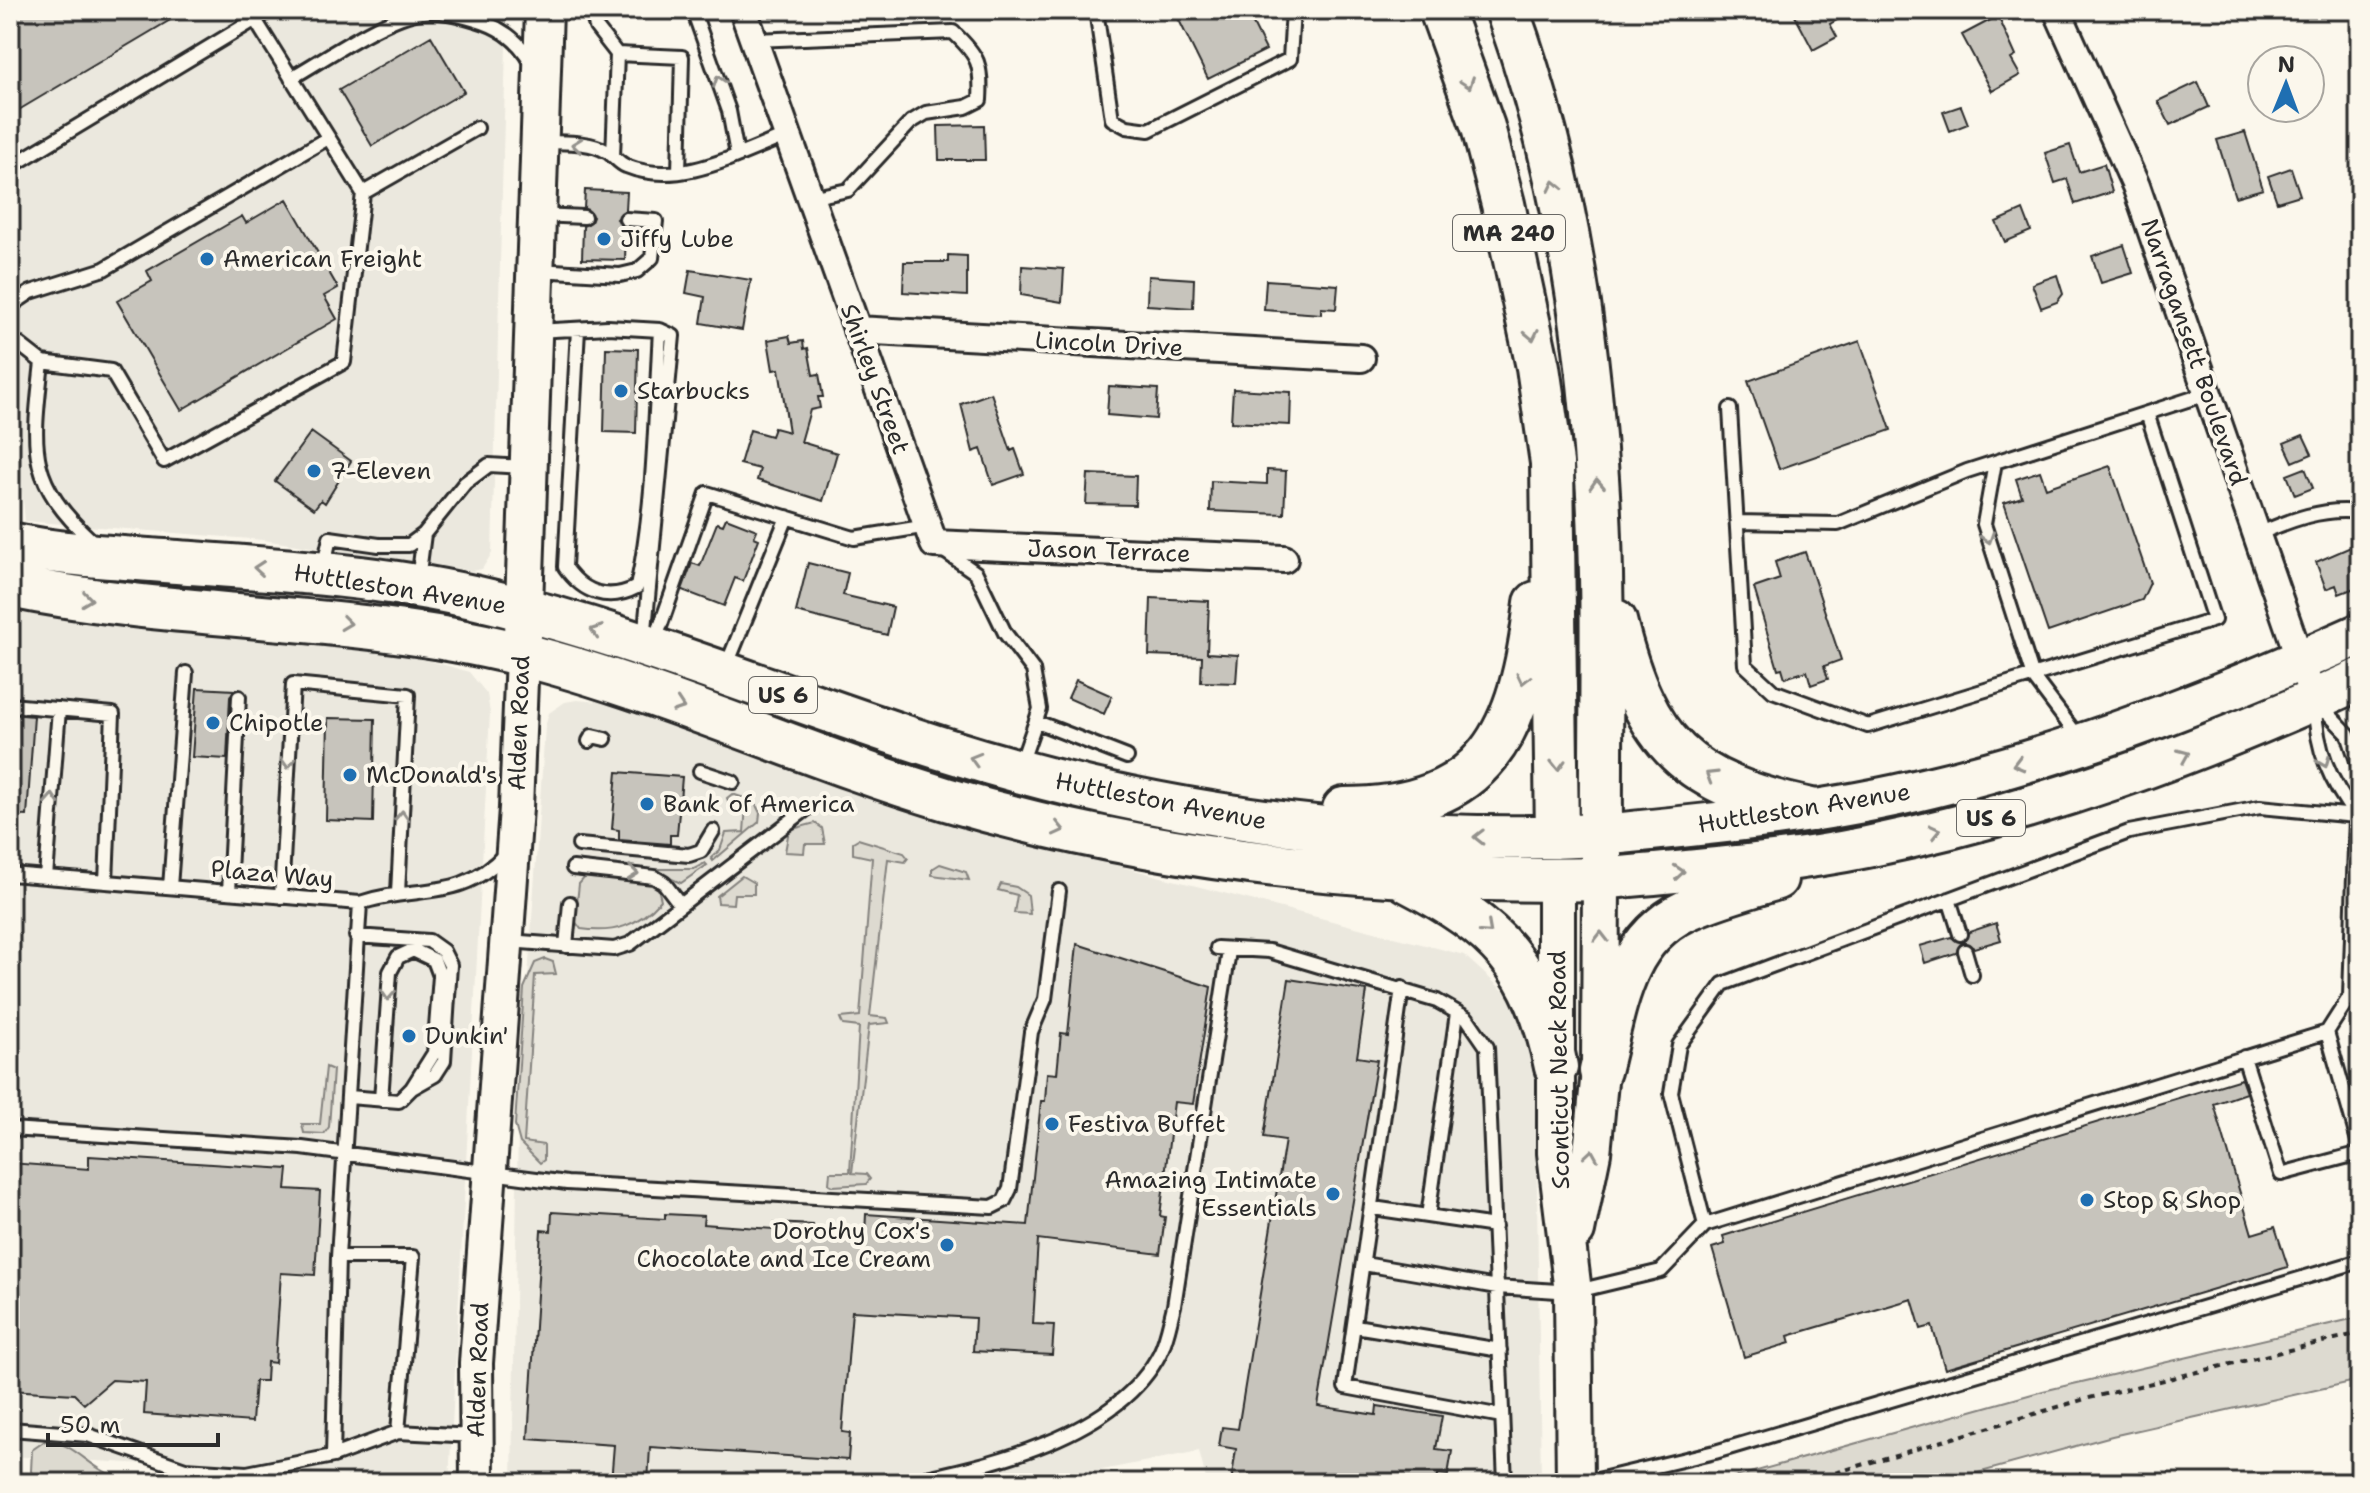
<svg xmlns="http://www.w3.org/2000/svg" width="2370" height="1493" viewBox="0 0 2370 1493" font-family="'Shantell Sans',sans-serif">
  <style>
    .built { fill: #ebe8de }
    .green { fill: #dddad0; stroke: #84827e; stroke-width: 2 }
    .building { fill: #c7c4bc; stroke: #2b2b2b; stroke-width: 2 }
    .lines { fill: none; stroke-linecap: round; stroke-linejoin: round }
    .service-casing { stroke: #2b2b2b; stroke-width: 18 }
    .minor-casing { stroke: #2b2b2b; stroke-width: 32 }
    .tertiary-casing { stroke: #2b2b2b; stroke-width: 38 }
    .secondary-casing { stroke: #2b2b2b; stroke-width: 42 }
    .primary-casing { stroke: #2b2b2b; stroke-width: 46 }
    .trunk-casing { stroke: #2b2b2b; stroke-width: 48 }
    .path { stroke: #2b2b2b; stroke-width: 4; stroke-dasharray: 6 6; stroke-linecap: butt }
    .service { stroke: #fbf7ec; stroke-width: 12 }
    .minor { stroke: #fbf7ec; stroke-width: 26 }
    .tertiary { stroke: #fbf7ec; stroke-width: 32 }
    .secondary { stroke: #fbf7ec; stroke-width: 36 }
    .primary { stroke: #fbf7ec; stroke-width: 40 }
    .trunk { stroke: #fbf7ec; stroke-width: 42 }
    .oneway { stroke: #93918c }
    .poi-dot { fill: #1f6fb2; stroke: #fbf7ec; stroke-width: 3 }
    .labels { text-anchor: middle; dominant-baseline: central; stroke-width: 8; stroke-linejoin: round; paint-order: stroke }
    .shield { fill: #fbf7ec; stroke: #696865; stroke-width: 2 }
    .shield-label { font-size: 22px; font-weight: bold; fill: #2b2b2b }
    .poi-label { font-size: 24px; fill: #2b2b2b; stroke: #fbf7ec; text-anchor: start }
    .street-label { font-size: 24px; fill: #2b2b2b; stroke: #fbf7ec }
  </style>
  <rect width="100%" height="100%" fill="#fbf7ec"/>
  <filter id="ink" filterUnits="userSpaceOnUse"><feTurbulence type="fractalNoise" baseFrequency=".0125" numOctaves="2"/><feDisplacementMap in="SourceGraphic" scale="16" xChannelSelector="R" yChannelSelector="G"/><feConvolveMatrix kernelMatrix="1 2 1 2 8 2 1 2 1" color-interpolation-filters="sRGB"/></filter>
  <g filter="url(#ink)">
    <path class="built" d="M10 10H507L492 553 482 569 472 571 263 540 25 521 10 368Z
      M10 603 410 655 469 672 487 694 490 713 449 1482 10 1456Z
      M577 700 599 702 975 829 1464 955 1508 995 1535 1054 1541 1483H1207L1199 1451 1036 1483H512L518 1125 545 727 549 713 565 702Z"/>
    <path class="green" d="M732 794 754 801 760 813 759 822 713 861 711 858 720 850 726 833 744 832 746 805 729 803 727 798Z
      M815 823 822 828 825 844H805L804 853 785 852 789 830Z
      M858 839 904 853 908 858 905 862 888 859 870 1016 887 1018 889 1023 869 1025 852 1173 866 1174 870 1179 866 1184 833 1186 829 1184 830 1172H850L859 1027 843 1025 840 1018 860 1016 872 858 853 854V842Z
      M705 863 707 865 681 883 649 869H694Z
      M940 864 966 872 969 880 932 875V869Z
      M742 876 754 883V894H734L733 904 718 903 717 896Z
      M585 877 657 884 661 900C638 926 614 934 581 929L575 921 579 884Z
      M1001 884 1016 887 1028 895 1030 914 1014 913 1017 895 998 890Z
      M545 959 553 962 556 974 535 975 524 1142 544 1145V1160L540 1163 520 1143 515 1125 524 988 535 963Z
      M326 1067 333 1070 329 1127 324 1134 304 1133 302 1124H320Z
      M2360 1317V1380L2112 1436 1941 1483H1714L2043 1391Z
      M45 1441C73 1441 88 1467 112 1475L235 1483H37L31 1471 32 1450Z"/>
    <path class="building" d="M10 10H187L17 111 10 99Z
      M1174 10H1246L1266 50 1208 79Z
      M1807 10H1855L1830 24 1837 37 1813 50 1795 16Z
      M1998 16 2016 56 2011 59 2020 75 1992 91 1962 35Z
      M431 36 464 92 372 146 339 90Z
      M2198 82 2209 107 2170 125 2158 101Z
      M1961 106 1968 124 1950 131 1943 112Z
      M984 125 985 160H939L938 126Z
      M2245 132 2263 189 2235 197 2217 140Z
      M2070 145 2079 172 2104 164 2112 192 2075 204 2067 179 2055 183 2045 153Z
      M2291 168 2300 195 2277 202 2268 176Z
      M585 190 627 192 626 210 617 219 626 228 625 260 582 259 583 226 591 222 593 217 584 208Z
      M287 199 338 288 324 296 337 319 181 410 117 301 152 281 147 271 242 216 246 223Z
      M2023 210 2031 231 2005 242 1996 222Z
      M2124 245 2133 273 2101 283 2092 256Z
      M948 255 967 256V296L903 292 904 262H948Z
      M1022 266 1064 269 1062 302 1021 295Z
      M690 270 751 280 742 330 701 323 705 297 686 293Z
      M2057 275 2063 294 2057 302 2041 308 2032 284Z
      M1148 276 1194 279 1193 308 1147 305Z
      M1266 280 1338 285 1336 309 1321 308V314L1264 310Z
      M789 336 791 343 803 341 804 349 808 348 813 375 819 374 823 397H818L820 408 810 410 801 442 837 453 823 501 757 480 760 469 740 464 750 430 771 436 774 428 789 432 779 369 773 370 768 340Z
      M1860 341 1891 430 1779 469 1748 381Z
      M606 348 638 349 636 433 604 432Z
      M1109 386 1158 389 1156 419 1107 415Z
      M1233 389 1291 392 1290 425 1231 422Z
      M991 393 1011 451 1015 449 1024 474 993 485 981 449 973 452 961 404Z
      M311 432 351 461 325 503 321 500 314 509 275 481Z
      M2303 435 2312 454 2293 462 2284 443Z
      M2110 466 2150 583 2142 600 2048 632 2004 503 2022 497 2016 479 2040 471 2046 488Z
      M2305 468 2313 488 2295 495 2287 475Z
      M1267 470 1286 471 1284 514 1210 511 1211 481 1267 484Z
      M1088 474 1136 476 1135 505 1086 504Z
      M726 518 757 530 754 537 759 539 743 581 735 578 724 606 682 590 692 563 700 566 717 523 723 525Z
      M2360 543V586L2339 594 2336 585 2326 589 2316 562Z
      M1805 552 1841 660 1824 666 1828 679 1811 685 1807 671 1785 678 1782 668 1778 669 1754 588 1780 579 1775 562Z
      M808 563 848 573 843 595 893 607 887 635 796 612Z
      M1151 598 1209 601 1207 653 1238 655 1236 683 1201 682 1202 657 1149 655Z
      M1076 680 1112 696 1104 714 1068 698Z
      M197 688 234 690 230 697 227 759 192 757Z
      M10 714 34 716 27 816 10 815Z
      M328 718 375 719 373 822 326 820Z
      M617 772 682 777 677 835H670V844L619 840V830L612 829Z
      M1996 923 2001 940 1974 948 1963 942 1969 932Z
      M1951 937 1962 943 1956 953 1925 963 1920 946Z
      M1077 944 1211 987 1193 1104 1174 1102 1160 1216 1165 1217 1160 1254 1038 1239 1033 1324 1054 1325 1052 1355 973 1351 975 1318 852 1311 842 1432 850 1433 848 1460 650 1447 648 1483 611 1482 614 1445 528 1439 541 1230 551 1231 552 1212 665 1219V1214L704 1216 703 1224 774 1229 775 1223 813 1225V1231L865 1234 866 1214 1028 1225 1041 1101H1045L1047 1073 1057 1074 1061 1033 1068 1034Z
      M1289 979 1367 991 1357 1057 1377 1060 1318 1406 1376 1415 1377 1406 1442 1416 1436 1449 1452 1451 1448 1475 1438 1474 1437 1483H1231L1236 1449 1219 1446 1222 1427 1238 1429 1285 1140 1264 1137Z
      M2241 1079 2246 1093 2214 1104 2252 1234 2275 1227 2288 1267 1945 1369 1932 1326 1921 1329 1912 1299 1788 1336 1790 1343 1744 1357 1712 1248 1725 1244 1723 1236Z
      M89 1156 288 1169 286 1189 320 1191 315 1275 281 1273 275 1363 267 1362 266 1381H255L252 1422 144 1414 146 1382 112 1380 84 1404 74 1394 10 1390V1163L89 1169Z"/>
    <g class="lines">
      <defs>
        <path id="service" d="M591 10 596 27 617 54
          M693 10 729 111 737 154
          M1096 10 1112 119 1127 127 1149 130 1290 59 1293 10
          M754 40 953 32C979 56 982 65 980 100L966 107 926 113 911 122 848 190 810 198
          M291 78C323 60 388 15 422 12 441 10 459 15 476 20 501 27 520 41 532 64
          M544 142C564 143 589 141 606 151 613 154 618 163 626 166 680 188 738 154 788 135
          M613 156 617 54 682 57 679 172
          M10 167 271 10
          M363 193 477 128
          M539 215 584 217
          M538 270 620 275 637 271 652 258 656 221 626 219
          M10 306 31 292 104 269 328 138
          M536 331 608 327 660 330C655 416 655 503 637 587 608 602 583 593 565 567L578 329
          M10 337 42 362C33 447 25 479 92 541
          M42 362 111 371 164 461 344 362 363 193 249 10
          M1730 409 1745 665 1773 691 1868 726 2214 620 2147 413
          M1995 462 1984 524 2033 677 2079 738
          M1737 522 1838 524 1967 471 2209 393
          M2258 534C2291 520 2323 507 2360 512
          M943 550 976 573 1005 633 1033 670 1040 709 1020 767
          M323 569 330 538 379 545H409L424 534 465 483 489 465 525 467
          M418 580 424 534
          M644 640 673 336 660 330
          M654 644 707 493 854 538 928 526
          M726 667 787 517
          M2318 703 2348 734 2360 770
          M10 705 113 714 106 882
          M2315 706C2316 750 2330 781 2356 816
          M1037 722 1127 757
          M589 741 592 736 605 739
          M700 771 733 782
          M579 845 689 855 701 851 713 831
          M573 868 654 877 664 883 680 904
          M10 874 360 903C416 884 461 903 506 853
          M46 877 59 709
          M170 887 186 673
          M229 892 239 697
          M281 897 293 684 408 695 398 893
          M1949 899 1960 934
          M508 941 614 949 630 944 809 807
          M566 946 570 903
          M1217 948 1269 951 1437 1001 1467 1018 1487 1047 1505 1483
          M1965 951 1972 975
          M1402 988 1345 1387 1502 1416
          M2327 1032 2360 1148
          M2244 1057 2281 1174 2360 1153
          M349 1097 399 1101 412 1088 435 1075 444 1061 450 965 443 951 429 941 356 936
          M381 1100 390 972 398 957 413 950 434 960 440 976 434 1053 412 1088
          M10 1129 302 1148 567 1183 992 1207 1004 1201 1010 1189 1031 1032 1045 999 1059 891
          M1373 1208 1495 1226
          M1428 1216 1457 1013
          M1705 1225 1671 1093 1679 1045 1723 984 2129 832 2260 807 2356 816
          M338 1257H413L398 1432
          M1364 1264 1497 1287 1573 1292 1661 1271 1705 1225 2327 1032 2350 996 2356 816 2360 791
          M1355 1326 1500 1350
          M10 1429 88 1435 185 1469 247 1473 333 1456 398 1432 474 1436
          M333 1456 338 1257 360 903
          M903 1483C987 1466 1117 1437 1160 1353 1167 1339 1170 1321 1174 1306L1229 951
          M1585 1483 1715 1452 2360 1261"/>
        <path id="minor" d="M743 10 934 544 1284 559
          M2057 10 2136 186 2314 700
          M857 330 1361 358"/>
        <path id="tertiary" d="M477 1483 476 1363 516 808 522 655"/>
        <path id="secondary" d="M523 636 544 10
          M1556 880V1153L1573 1292 1575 1483
          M1576 1231 1592 1153 1600 1071 1601 879"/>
        <path id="primary" d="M2360 634C2221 696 2080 752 1932 787 1824 814 1712 824 1601 835V879C1690 870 1779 865 1867 847 2043 811 2197 754 2360 679
          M1600 1071C1616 1010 1622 941 1685 911 1714 897 1747 889 1777 879"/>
        <path id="trunk" d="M1441 10 1483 127 1503 204 1538 367 1552 463 1557 837
          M10 544C61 555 113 557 164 561 267 569 372 574 473 597 633 633 784 699 940 748 1154 816 1377 846 1601 835 1600 716 1605 596 1597 478 1587 321 1561 158 1507 10
          M10 586C179 621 351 612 520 654 666 691 803 756 946 799 1159 862 1380 884 1601 879
          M1615 621C1646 745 1686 784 1811 810
          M1344 809C1488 809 1521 731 1536 603
          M1408 881C1497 927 1536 966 1556 1067"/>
      </defs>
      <use href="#service" class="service-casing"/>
      <use href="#minor" class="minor-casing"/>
      <use href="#tertiary" class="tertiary-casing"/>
      <use href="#secondary" class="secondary-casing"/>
      <use href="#primary" class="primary-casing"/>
      <use href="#trunk" class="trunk-casing"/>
      <path class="path" d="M1801 1483 2085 1399 2360 1333"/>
      <use href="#service" class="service"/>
      <use href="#minor" class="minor"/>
      <use href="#tertiary" class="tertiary"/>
      <use href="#secondary" class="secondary"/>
      <use href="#primary" class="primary"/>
      <use href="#trunk" class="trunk"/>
    </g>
    <defs><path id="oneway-chevron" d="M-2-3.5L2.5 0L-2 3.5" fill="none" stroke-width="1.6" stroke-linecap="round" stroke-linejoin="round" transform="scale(2)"/></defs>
    <g class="oneway">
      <use href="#oneway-chevron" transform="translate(719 81) rotate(-109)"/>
      <use href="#oneway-chevron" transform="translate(1468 83) rotate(71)"/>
      <use href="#oneway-chevron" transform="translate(577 145) rotate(-174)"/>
      <use href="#oneway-chevron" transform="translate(1555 186) rotate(-102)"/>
      <use href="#oneway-chevron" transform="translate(1532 335) rotate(78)"/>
      <use href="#oneway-chevron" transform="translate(1597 484) rotate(-93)"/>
      <use href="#oneway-chevron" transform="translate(1988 538) rotate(72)"/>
      <use href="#oneway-chevron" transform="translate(259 568) rotate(-175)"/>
      <use href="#oneway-chevron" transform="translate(87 599) rotate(7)"/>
      <use href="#oneway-chevron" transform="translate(346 623) rotate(7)"/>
      <use href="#oneway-chevron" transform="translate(596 631) rotate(-161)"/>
      <use href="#oneway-chevron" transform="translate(1523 679) rotate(103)"/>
      <use href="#oneway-chevron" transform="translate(679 706) rotate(19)"/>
      <use href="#oneway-chevron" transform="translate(2184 755) rotate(-23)"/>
      <use href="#oneway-chevron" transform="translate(975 759) rotate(-164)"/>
      <use href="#oneway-chevron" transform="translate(2324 762) rotate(69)"/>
      <use href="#oneway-chevron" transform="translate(288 763) rotate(93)"/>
      <use href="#oneway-chevron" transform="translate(2018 764) rotate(165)"/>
      <use href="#oneway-chevron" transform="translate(1558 765) rotate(89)"/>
      <use href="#oneway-chevron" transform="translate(1711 776) rotate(-148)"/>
      <use href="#oneway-chevron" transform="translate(52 799) rotate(-86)"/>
      <use href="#oneway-chevron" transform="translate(402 816) rotate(-87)"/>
      <use href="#oneway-chevron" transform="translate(1059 829) rotate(13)"/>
      <use href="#oneway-chevron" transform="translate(1935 831) rotate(-13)"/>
      <use href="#oneway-chevron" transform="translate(1479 837) rotate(-179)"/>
      <use href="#oneway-chevron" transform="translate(1679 872) rotate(-5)"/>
      <use href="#oneway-chevron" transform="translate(633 873) rotate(6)"/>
      <use href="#oneway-chevron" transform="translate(1487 929) rotate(42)"/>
      <use href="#oneway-chevron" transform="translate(1601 937) rotate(-90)"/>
      <use href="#oneway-chevron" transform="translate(388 995) rotate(94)"/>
      <use href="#oneway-chevron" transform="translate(1591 1155) rotate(-81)"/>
    </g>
  </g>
  <g class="poi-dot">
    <circle cx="604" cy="239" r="8"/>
    <circle cx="207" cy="259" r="8"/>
    <circle cx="621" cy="391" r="8"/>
    <circle cx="314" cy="471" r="8"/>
    <circle cx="213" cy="723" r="8"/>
    <circle cx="350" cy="775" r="8"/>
    <circle cx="647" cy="804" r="8"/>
    <circle cx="409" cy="1036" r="8"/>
    <circle cx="1052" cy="1124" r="8"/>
    <circle cx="1333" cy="1194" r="8"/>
    <circle cx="2087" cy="1200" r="8"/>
    <circle cx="947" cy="1245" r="8"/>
  </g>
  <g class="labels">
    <g class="shield">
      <rect x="1453" y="215" width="112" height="36" rx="6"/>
      <rect x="749" y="677" width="68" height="36" rx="6"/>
      <rect x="1957" y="800" width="68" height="36" rx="6"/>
    </g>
    <g class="shield-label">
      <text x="1509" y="233">MA 240</text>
      <text x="783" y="695">US 6</text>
      <text x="1991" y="818">US 6</text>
    </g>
    <g class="poi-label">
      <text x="620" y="239">Jiffy Lube</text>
      <text x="223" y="259">American Freight</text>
      <text x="637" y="391">Starbucks</text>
      <text x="330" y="471">7-Eleven</text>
      <text x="229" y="723">Chipotle</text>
      <text x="366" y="775">McDonald's</text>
      <text x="663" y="804">Bank of America</text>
      <text x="425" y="1036">Dunkin'</text>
      <text x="1068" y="1124">Festiva Buffet</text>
      <text x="1317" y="1180" text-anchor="end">Amazing Intimate<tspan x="1317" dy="28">Essentials</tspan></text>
      <text x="2103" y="1200">Stop &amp; Shop</text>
      <text x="931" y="1231" text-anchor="end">Dorothy Cox's<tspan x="931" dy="28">Chocolate and Ice Cream</tspan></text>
    </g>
    <g class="street-label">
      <text transform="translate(1109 344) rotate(3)">Lincoln Drive</text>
      <text transform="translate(2194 352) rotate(71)">Narragansett Boulevard</text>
      <text transform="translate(875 379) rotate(70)">Shirley Street</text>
      <text transform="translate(1109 551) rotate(2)">Jason Terrace</text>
      <text transform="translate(400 589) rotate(9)">Huttleston Avenue</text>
      <text transform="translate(519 723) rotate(-88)">Alden Road</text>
      <text transform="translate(1161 801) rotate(11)">Huttleston Avenue</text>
      <text transform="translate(1804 808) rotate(-9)">Huttleston Avenue</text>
      <text transform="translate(272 874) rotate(5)">Plaza Way</text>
      <text transform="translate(1559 1070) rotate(-91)">Sconticut Neck Road</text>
      <text transform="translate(478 1370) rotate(-88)">Alden Road</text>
    </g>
  </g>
  <rect width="2370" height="1493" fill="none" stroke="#fbf7ec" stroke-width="40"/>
  <rect x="20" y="20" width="2330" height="1453" fill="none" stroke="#2b2b2b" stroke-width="3" filter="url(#ink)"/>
  <g transform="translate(2286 84) rotate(1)"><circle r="38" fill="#fbf7ec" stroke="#a8a59f" stroke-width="2"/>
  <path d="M0-6L14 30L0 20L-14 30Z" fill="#1f6fb2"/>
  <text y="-12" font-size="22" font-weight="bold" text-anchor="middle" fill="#2b2b2b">N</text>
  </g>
  <path d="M48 1433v12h170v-12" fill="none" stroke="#2b2b2b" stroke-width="4"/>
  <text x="60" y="1433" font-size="24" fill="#2b2b2b" stroke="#fbf7ec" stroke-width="6" paint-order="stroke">50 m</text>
</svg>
